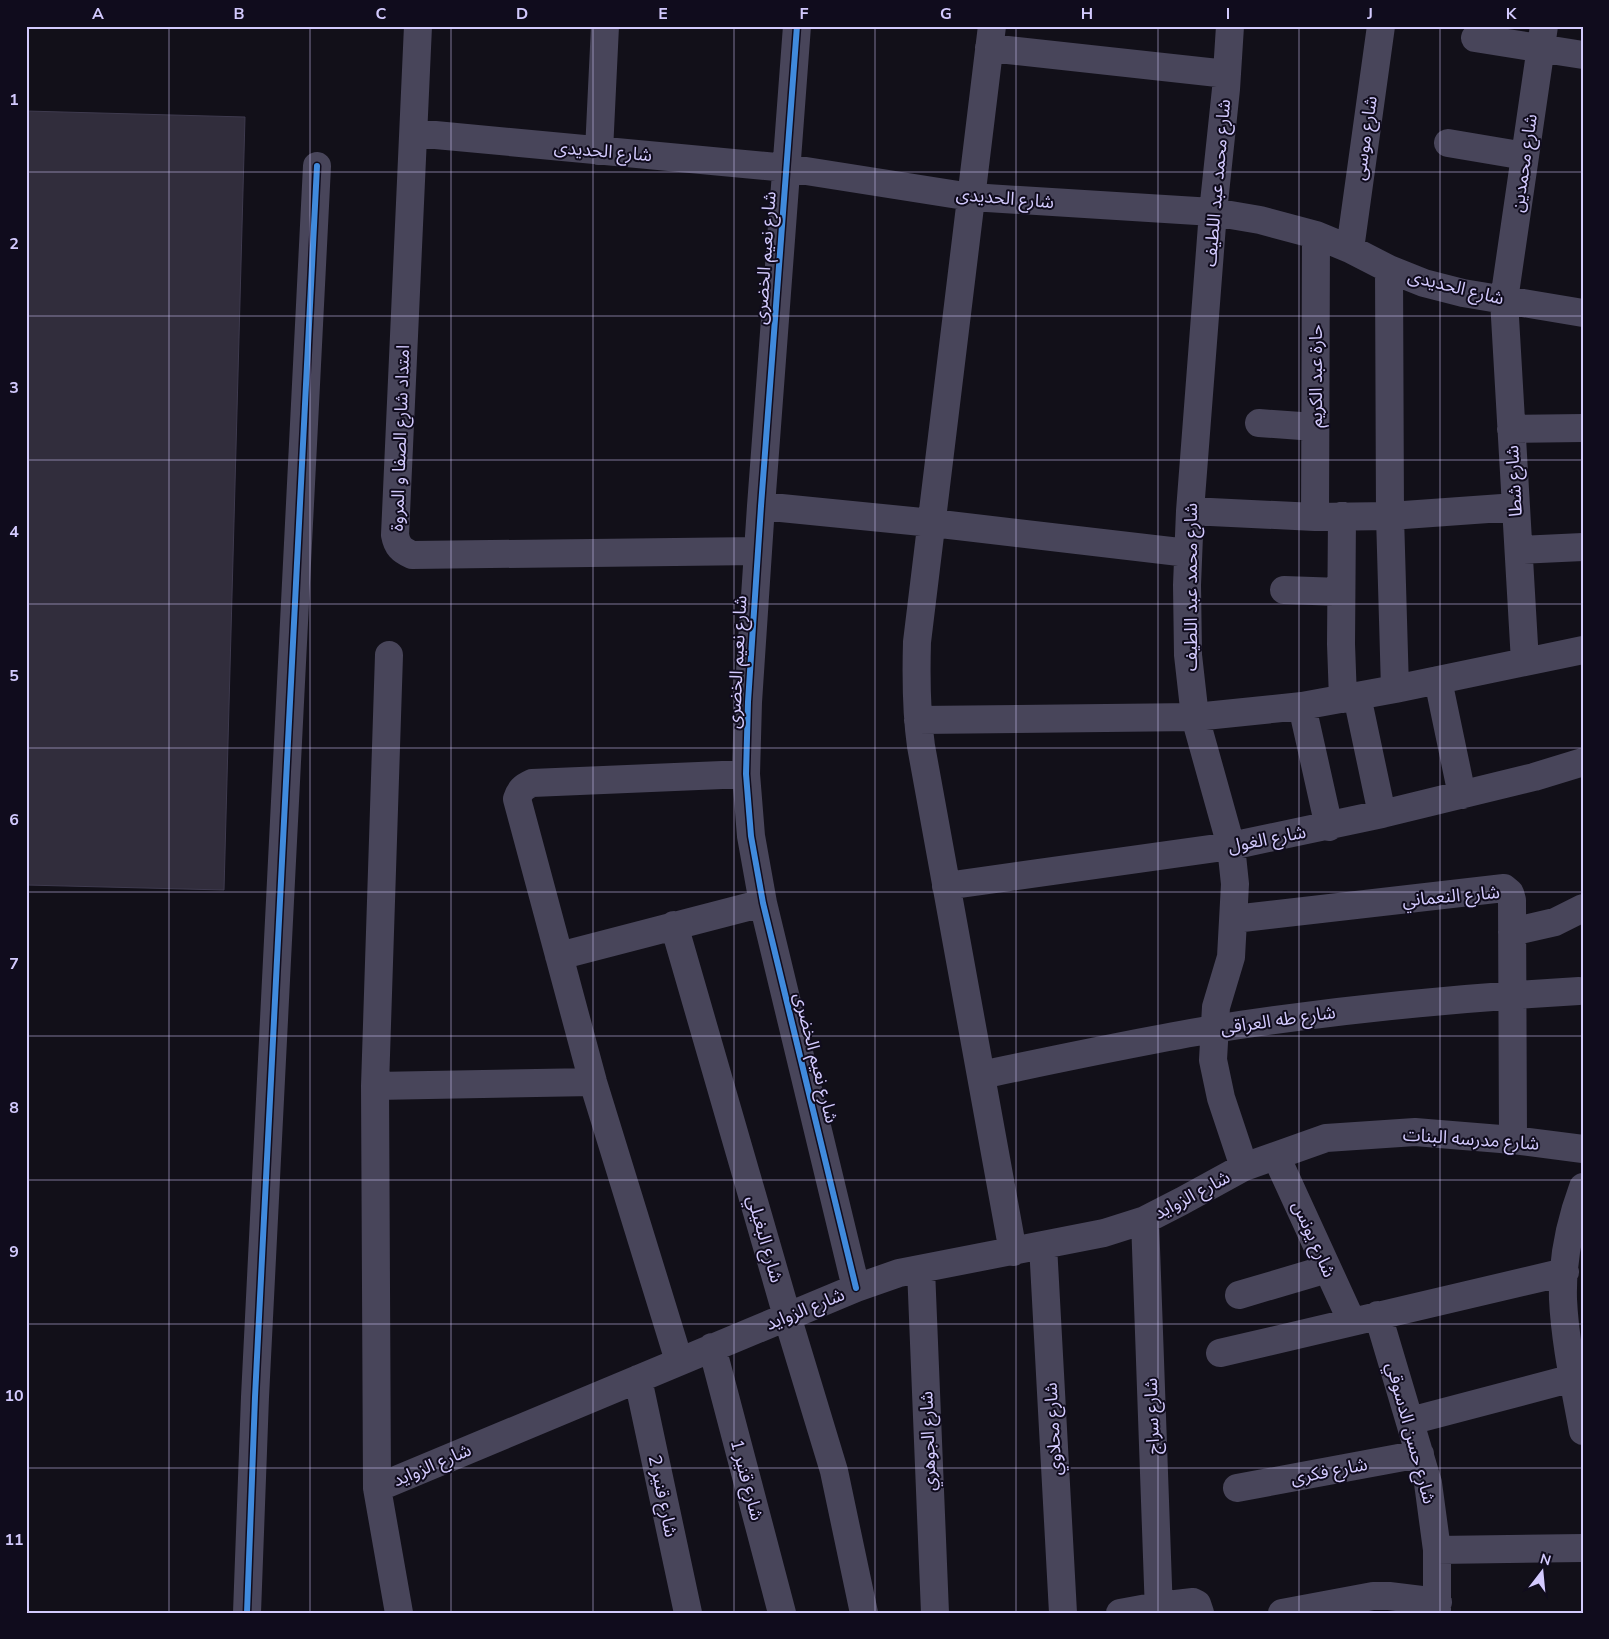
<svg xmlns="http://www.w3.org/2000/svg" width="1609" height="1639" viewBox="0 0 1609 1639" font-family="'Nunito Sans','Noto Sans Arabic',sans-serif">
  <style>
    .building { fill: #312d3c; stroke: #3e3a4e }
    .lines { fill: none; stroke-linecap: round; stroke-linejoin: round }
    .minor { stroke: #48455a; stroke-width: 28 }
    .cycleway-casing { stroke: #100c1d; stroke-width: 9 }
    .cycleway { stroke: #408adc; stroke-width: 6 }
    .grid { fill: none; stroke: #d3cafe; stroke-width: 1; stroke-opacity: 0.55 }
    .labels { text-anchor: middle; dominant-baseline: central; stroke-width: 4; stroke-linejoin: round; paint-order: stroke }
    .street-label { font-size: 18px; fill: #d3cafe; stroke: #100c1d }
    .neatline { fill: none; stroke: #d3cafe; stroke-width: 2 }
    .grid-label { font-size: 16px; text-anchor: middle; font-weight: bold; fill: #d3cafe }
  </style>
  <rect width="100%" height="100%" fill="#121019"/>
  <path class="building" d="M26 111 245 117 224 890 26 885Z"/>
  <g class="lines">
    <path class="minor" d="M418 26 395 535C397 546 401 550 412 555L758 551
      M797 26 761 506 748 702 746 774 751 836 763 903 856 1288
      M992 26 917 642C916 677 916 711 921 746L1013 1252
      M1230 26 1226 89 1213 212 1190 511 1187 585 1188 655 1195 717 1231 846 1235 884 1231 957 1216 1007 1213 1060 1221 1098 1244 1167
      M1475 38 1583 55
      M989 48 1227 74
      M414 133 787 168 971 197 1213 212 1260 220 1316 235 1350 249 1389 269 1424 283 1463 293 1583 313
      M1448 143 1525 156
      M599 151 605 26
      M1350 249 1381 26
      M1389 269 1390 516 1395 689
      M1259 423 1315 427
      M1511 429 1583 428
      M761 506 932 523 1188 553
      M1190 511 1315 517 1390 516 1516 507
      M1342 516 1341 644 1343 699
      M1315 517 1316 235
      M1519 550 1583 547
      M1284 590 1341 592
      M389 655 375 1086 377 1488 399 1613
      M1525 662 1504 300 1544 26
      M1438 680 1462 795
      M1357 696 1382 814
      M1302 706 1329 827
      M918 720 1195 717 1302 706 1395 689 1583 650
      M946 886 1231 846 1382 814 1534 777 1583 762
      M1234 919 1504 888 1510 893 1512 900 1513 1140
      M674 925 787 1316 834 1471 864 1613
      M1512 932 1555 922 1583 908
      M559 956 763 903
      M981 1075C1058 1059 1136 1042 1214 1029 1335 1010 1457 998 1579 991
      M375 1086 593 1082
      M1276 1156 1352 1322
      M1583 1187C1570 1222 1562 1261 1563 1299 1565 1343 1575 1387 1583 1431
      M1145 1220 1159 1613
      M1043 1245 1063 1613
      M921 1269 935 1613
      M1239 1295 1327 1269
      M1378 1315 1428 1483 1437 1550V1613
      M712 1347 782 1613
      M1220 1353 1565 1272
      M679 1361 593 1082 517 799C520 790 523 787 532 783L746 774
      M638 1379 688 1613
      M1410 1421 1573 1378
      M377 1488 856 1288 899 1273 1104 1233 1145 1220 1182 1201 1244 1167 1326 1138 1415 1132 1513 1140 1583 1149
      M1237 1488 1420 1454
      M1437 1550 1583 1548
      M247 1613 255 1397 317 166
      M1120 1613 1158 1606 1193 1602 1197 1604 1200 1613
      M1282 1613 1373 1596H1389L1438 1602"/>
    <defs>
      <path id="cycleway" d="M797 26 761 506 748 702 746 774 751 836 763 903 856 1288
        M247 1613 255 1397 317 166"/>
    </defs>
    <use href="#cycleway" class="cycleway-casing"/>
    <use href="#cycleway" class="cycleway"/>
  </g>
  <path class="grid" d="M169 26V1613M310 26V1613M451 26V1613M593 26V1613M734 26V1613M875 26V1613M1016 26V1613M1158 26V1613M1299 26V1613M1440 26V1613M26 172H1583M26 316H1583M26 460H1583M26 604H1583M26 748H1583M26 892H1583M26 1036H1583M26 1180H1583M26 1324H1583M26 1468H1583"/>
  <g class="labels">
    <g class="street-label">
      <text transform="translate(1365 138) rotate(-82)">شارع موسى</text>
      <text transform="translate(603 151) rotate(5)">شارع الحديدى</text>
      <text transform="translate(1524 163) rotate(-82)">شارع محمدين</text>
      <text transform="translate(1217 183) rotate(-85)">شارع محمد عبد اللطيف</text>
      <text transform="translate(1005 198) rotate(5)">شارع الحديدى</text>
      <text transform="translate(765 258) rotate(-86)">شارع نعيم الخضرى</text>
      <text transform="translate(1456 287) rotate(14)">شارع الحديدى</text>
      <text transform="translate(1316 376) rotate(-90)">حارة عبد الكريم</text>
      <text transform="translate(400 438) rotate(-88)">امتداد شارع الصفا و المروة</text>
      <text transform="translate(1514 481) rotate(-93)">شارع شطا</text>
      <text transform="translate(1191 587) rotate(-90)">شارع محمد عبد اللطيف</text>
      <text transform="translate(737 662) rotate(-87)">شارع نعيم الخضرى</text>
      <text transform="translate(1267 839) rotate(-11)">شارع الغول</text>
      <text transform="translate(1451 896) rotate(-5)">شارع النعماني</text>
      <text transform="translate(1278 1020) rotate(-8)">شارع طه العراقى</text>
      <text transform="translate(816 1058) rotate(76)">شارع نعيم الخضرى</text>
      <text transform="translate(1471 1139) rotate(4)">شارع مدرسه البنات</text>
      <text transform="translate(1192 1195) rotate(-28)">شارع الزوايد</text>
      <text transform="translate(765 1239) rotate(74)">شارع البغيلي</text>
      <text transform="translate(1314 1239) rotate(66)">شارع يونس</text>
      <text transform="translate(805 1309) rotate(-22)">شارع الزوايد</text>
      <text transform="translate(1152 1416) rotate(-92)">شارع سراج</text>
      <text transform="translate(1053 1429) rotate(-93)">شارع محلاوي</text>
      <text transform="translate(1411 1433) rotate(75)">شارع حسن الدسوقي</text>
      <text transform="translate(928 1441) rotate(-92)">شارع الجوهري</text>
      <text transform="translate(432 1465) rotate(-23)">شارع الزوايد</text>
      <text transform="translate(1329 1471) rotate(-11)">شارع فكرى</text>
      <text transform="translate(747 1480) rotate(75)">شارع قنير 1</text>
      <text transform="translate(663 1496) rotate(78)">شارع قنير 2</text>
    </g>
  </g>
  <rect width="1609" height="1639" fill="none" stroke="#100c1d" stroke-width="55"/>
  <g transform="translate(1542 1572) rotate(16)" stroke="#100c1d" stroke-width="4" paint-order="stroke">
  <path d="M0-4L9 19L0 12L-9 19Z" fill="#d3cafe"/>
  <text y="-8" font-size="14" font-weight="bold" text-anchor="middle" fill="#d3cafe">N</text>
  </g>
  <rect x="28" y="28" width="1554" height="1584" class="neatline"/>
  <g class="grid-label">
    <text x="98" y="19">A</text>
    <text x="239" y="19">B</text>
    <text x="381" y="19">C</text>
    <text x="522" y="19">D</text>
    <text x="663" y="19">E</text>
    <text x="804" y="19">F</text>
    <text x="946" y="19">G</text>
    <text x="1087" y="19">H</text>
    <text x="1228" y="19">I</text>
    <text x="1370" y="19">J</text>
    <text x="1511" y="19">K</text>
    <text x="14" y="105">1</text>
    <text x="14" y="249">2</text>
    <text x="14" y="393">3</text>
    <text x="14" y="537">4</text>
    <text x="14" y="681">5</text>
    <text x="14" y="825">6</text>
    <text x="14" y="969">7</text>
    <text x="14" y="1113">8</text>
    <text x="14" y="1257">9</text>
    <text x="14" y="1401">10</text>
    <text x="14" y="1545">11</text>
  </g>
</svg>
